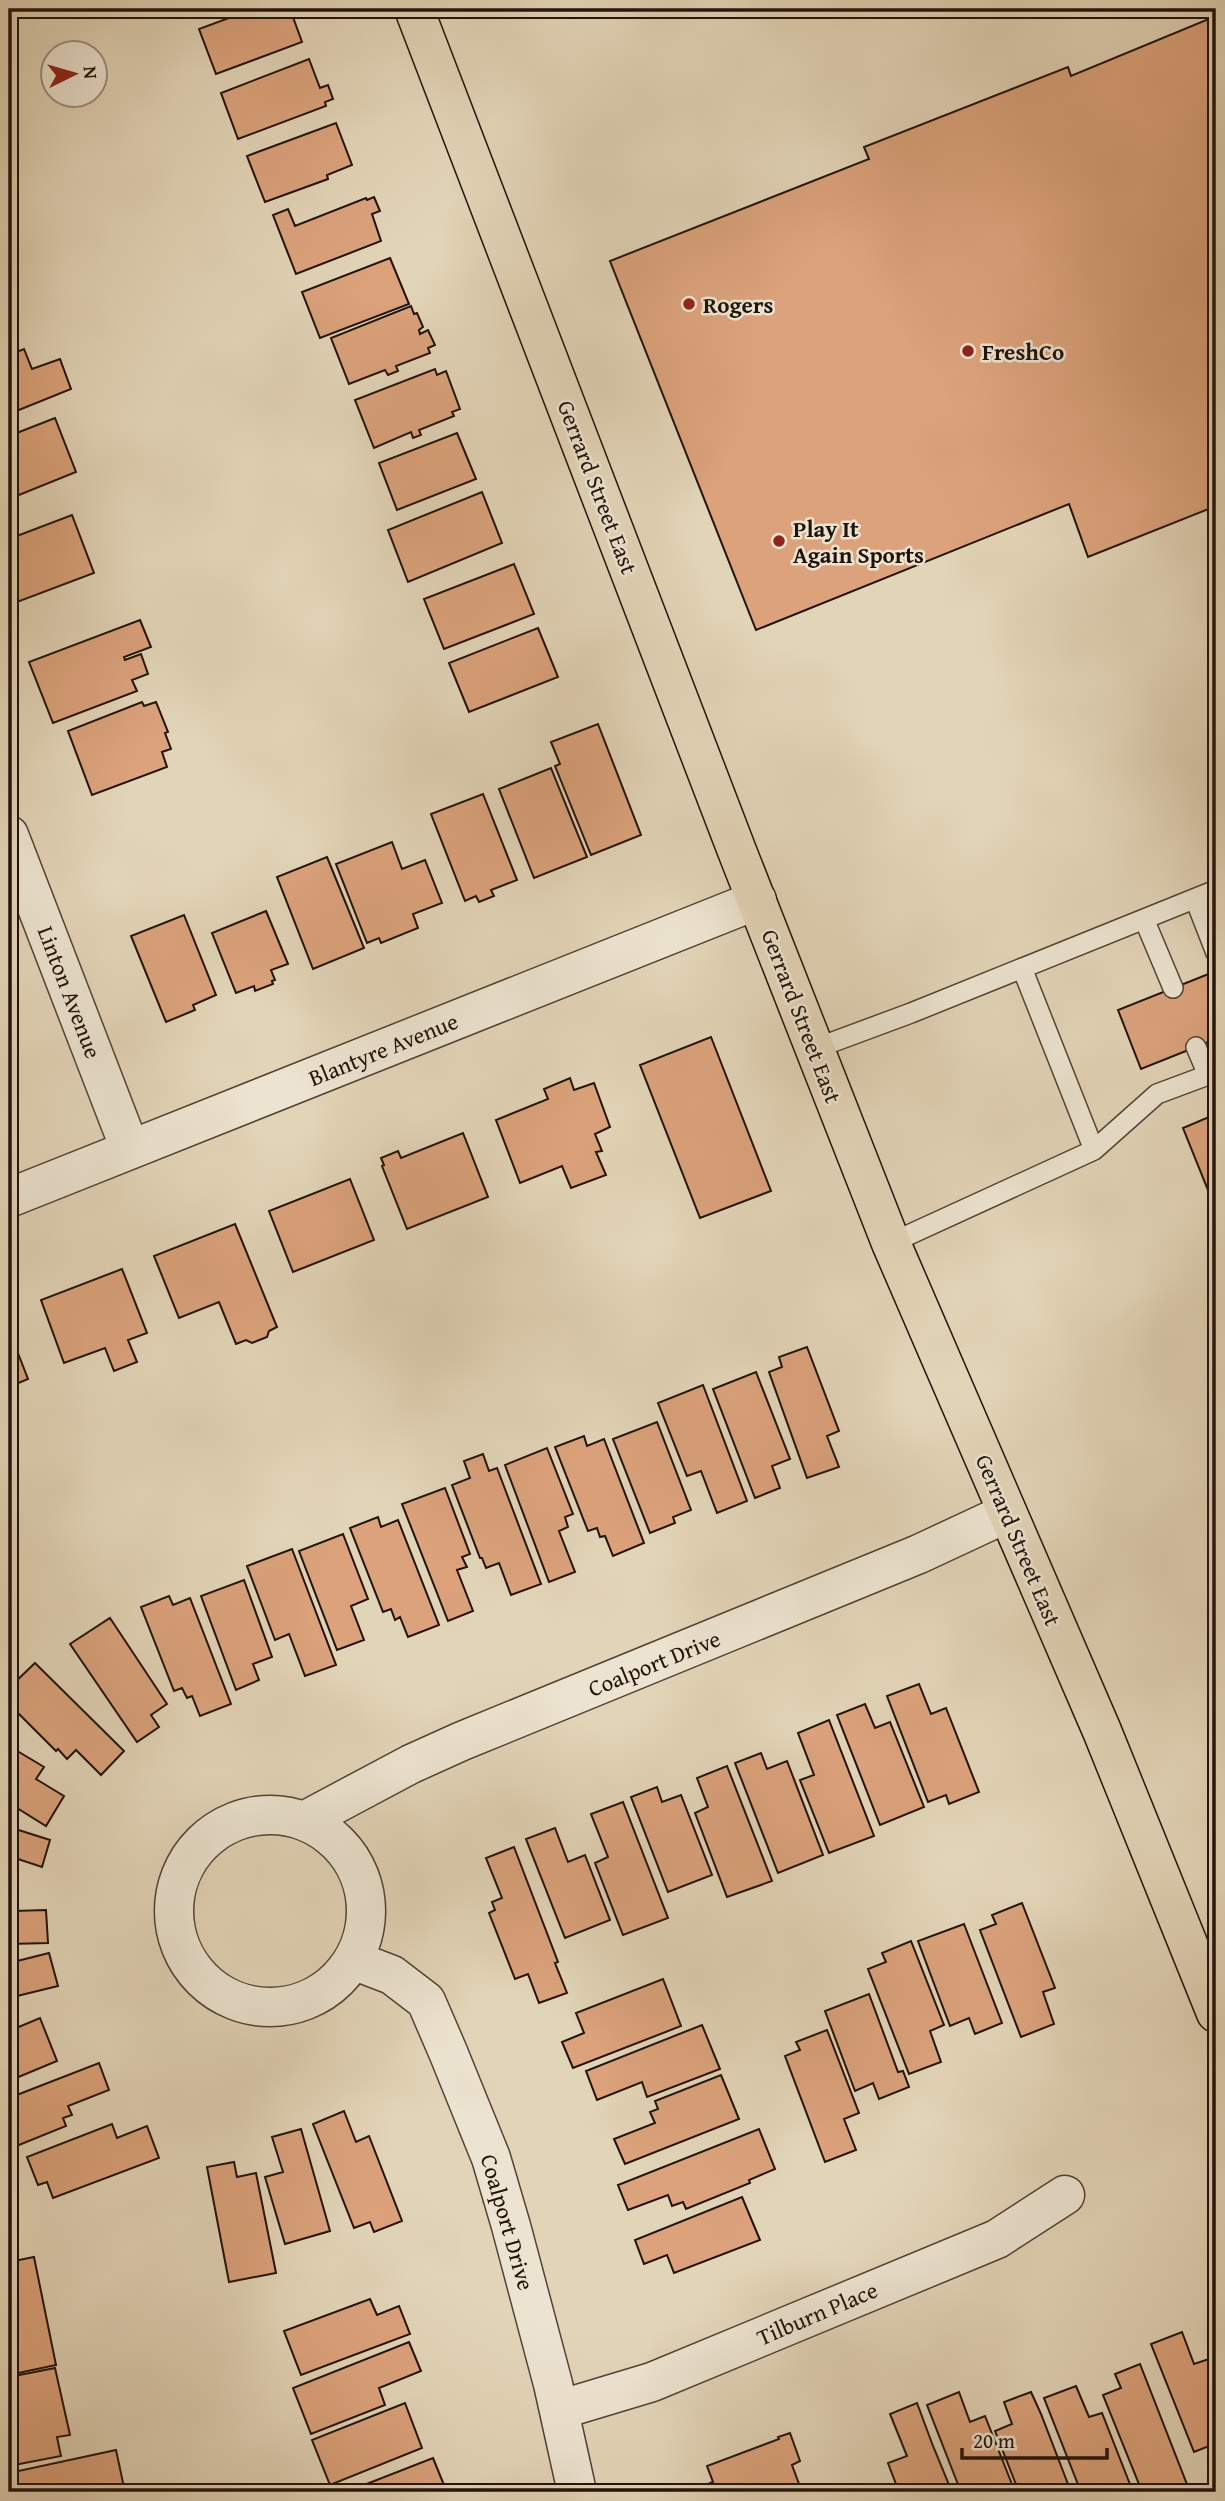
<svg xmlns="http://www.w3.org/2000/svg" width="1225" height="2501" viewBox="0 0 1225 2501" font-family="'Gentium Book Plus',serif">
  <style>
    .building { fill: #dba27b; stroke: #22120a; stroke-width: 2 }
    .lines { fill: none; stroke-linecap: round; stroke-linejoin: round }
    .service-casing { stroke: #524235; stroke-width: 22 }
    .minor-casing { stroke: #524235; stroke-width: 41 }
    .primary-casing { stroke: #22120a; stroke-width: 41 }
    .service { stroke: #ece3d0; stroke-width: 19 }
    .minor { stroke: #ece3d0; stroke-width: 38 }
    .primary { stroke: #e2d4b7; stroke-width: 38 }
    .poi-dot { fill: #8f2418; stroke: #ece3d0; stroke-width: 2.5 }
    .labels { text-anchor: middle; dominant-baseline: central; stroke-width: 5; stroke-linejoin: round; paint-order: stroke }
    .poi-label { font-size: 23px; font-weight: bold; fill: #22120a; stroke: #ece3d0; text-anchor: start }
    .street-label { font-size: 23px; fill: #22120a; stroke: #ece3d0 }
  </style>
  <rect width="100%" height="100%" fill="#e2d4b7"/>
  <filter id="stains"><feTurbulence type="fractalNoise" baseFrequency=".00286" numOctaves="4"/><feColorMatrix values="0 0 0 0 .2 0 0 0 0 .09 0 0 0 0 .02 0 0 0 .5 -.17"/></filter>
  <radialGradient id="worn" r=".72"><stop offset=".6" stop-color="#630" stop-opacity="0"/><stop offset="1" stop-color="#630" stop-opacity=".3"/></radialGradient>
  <path class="building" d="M253 9H290L302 42 216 74 199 29Z
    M1216 16V506L1088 557 1069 504 756 630 610 261 869 159 864 147 1068 67 1071 76Z
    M309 59 320 88 328 85 333 99 325 102 326 106 238 139 221 93Z
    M336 123 352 165 327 175 328 179 265 202 247 156Z
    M374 197 380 211 372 214 381 241 296 274 273 215 288 209 295 226 366 198 367 200Z
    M390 258 409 304 320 338 302 292Z
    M411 306 414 314 417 313 423 327 419 330 420 334 428 330 435 345 428 348 430 353 396 366 398 371 388 375 385 370 349 384 331 338Z
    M24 349 32 369 60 359 71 389 9 414V355Z
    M435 369 437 375 446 371 460 409 452 412 454 416 419 430 421 435 413 438 411 432 374 448 355 400Z
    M55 418 76 472 9 499V436Z
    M457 433 476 479 397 510 379 463Z
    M482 492 502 543 408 582 388 530Z
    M72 515 94 573 17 602 9 581V539Z
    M514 564 534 614 444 649 424 599Z
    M140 620 151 647 124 657 125 660 141 654 148 674 132 680 137 691 53 723 29 662Z
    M538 628 558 677 469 712 449 663Z
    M142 702 144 706 156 702 168 732 165 733 171 749 162 752 167 767 92 795 68 731Z
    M598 724 641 835 591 855 555 766 560 764 551 742Z
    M551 768 587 857 534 878 499 789Z
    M483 794 517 880 491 890 494 896 479 902 476 896 465 901 431 814Z
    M392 842 402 869 425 860 442 903 413 914 418 928 381 943 379 938 367 943 336 864Z
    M327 857 364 948 313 969 277 877Z
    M266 911 288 964 271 970 275 980 272 981 273 984 255 991 254 986 236 993 212 933Z
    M184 915 216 995 193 1005 195 1010 166 1022 131 936Z
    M1216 971V1039L1141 1069 1118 1010Z
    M711 1037 771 1191 700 1218 640 1065Z
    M570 1078 574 1090 594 1083 610 1127 595 1134 602 1151 596 1152 606 1175 571 1188 562 1166 520 1183 496 1120 548 1099 544 1089Z
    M1216 1114V1198L1212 1200 1183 1128Z
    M463 1133 488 1197 407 1229 382 1166 384 1165 381 1158 398 1151 401 1158Z
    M350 1179 374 1240 293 1272 269 1211Z
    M235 1224 277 1327 269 1331 267 1337 252 1343 246 1340 236 1344 219 1302 179 1318 154 1256Z
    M122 1269 147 1333 128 1340 137 1362 114 1371 105 1348 64 1363 41 1300Z
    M9 1330 28 1379 9 1387Z
    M807 1347 839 1431 827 1436 839 1467 807 1478 769 1372 782 1367 779 1357Z
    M756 1372 790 1459 772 1466 780 1488 755 1498 713 1389Z
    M703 1385 747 1501 717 1513 701 1471 687 1476 658 1403Z
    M657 1422 691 1510 673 1517 675 1523 650 1533 613 1439Z
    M584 1436 587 1446 604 1439 644 1543 613 1556 605 1536 600 1537 597 1528 588 1531 555 1447Z
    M547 1448 573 1514 565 1517 568 1527 559 1531 575 1572 549 1582 505 1465Z
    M483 1454 489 1471 497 1468 541 1584 511 1595 499 1563 486 1568 482 1558H480L452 1485 470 1478 464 1461Z
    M445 1488 470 1554 462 1557 467 1567 457 1570 473 1611 448 1621 402 1504Z
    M378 1517 381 1527 398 1520 439 1625 408 1637 400 1617 395 1620 391 1609 383 1612 350 1528Z
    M343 1534 368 1599 351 1606 364 1640 337 1650 299 1551Z
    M292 1549 336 1665 305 1676 289 1634 275 1640 247 1566Z
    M244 1580 272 1657 253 1664 259 1680 236 1690 201 1596Z
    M169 1596 173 1605 190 1598 231 1704 200 1716 192 1696 187 1698 182 1688 174 1691 141 1607Z
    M110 1618 167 1704 151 1715 159 1727 137 1742 70 1644Z
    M35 1663 124 1751 101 1775 76 1750 67 1759 58 1749 56 1751 9 1704V1688Z
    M919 1684 931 1714 946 1708 979 1792 949 1804 946 1795 928 1802 887 1696Z
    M865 1704 875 1728 890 1722 924 1807 880 1825 837 1715Z
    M829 1720 874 1836 829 1853 800 1780 814 1775 798 1733Z
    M9 1746 44 1767 36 1779 64 1796 46 1826 9 1803Z
    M761 1753 767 1769 787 1761 823 1855 778 1873 735 1763Z
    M727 1766 772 1881 727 1897 695 1813 708 1807 697 1778Z
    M657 1787 662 1802 681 1795 712 1875 668 1892 631 1797Z
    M623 1802 668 1918 623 1935 595 1863 608 1857 591 1814Z
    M9 1827 50 1840 42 1867 18 1859 12 1878 9 1877Z
    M555 1828 568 1862 585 1855 610 1920 565 1938 526 1839Z
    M514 1847 558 1962 555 1963 567 1993 539 2003 528 1974 515 1979 489 1913 495 1910 492 1902 502 1898 486 1858Z
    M9 1894H14V1911L46 1910 48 1943 9 1944Z
    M1022 1903 1055 1988 1043 1992 1054 2024 1021 2037 980 1930 996 1924 992 1915Z
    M964 1924 1002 2023 975 2034 969 2018 950 2026 918 1941Z
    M911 1941 944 2025 930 2031 941 2062 909 2074 868 1969 886 1962 882 1953Z
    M49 1953 58 1986 13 1997 17 2012 9 2014V1963Z
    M663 1979 681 2026 573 2068 562 2042 584 2033 576 2013Z
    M869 1994 898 2072 903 2071 909 2087 879 2099 873 2083 855 2091 825 2011Z
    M40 2018 57 2061 9 2081V2031Z
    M702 2025 720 2069 647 2097 642 2082 597 2100 586 2071Z
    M827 2030 859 2113 844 2119 856 2150 825 2162 785 2056 800 2050 796 2042Z
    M99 2063 109 2090 68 2106 72 2115 63 2118 66 2126 9 2149V2098Z
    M721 2075 739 2119 625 2164 614 2139 655 2123 650 2112 658 2109 655 2101Z
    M344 2111 356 2142 369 2136 402 2221 374 2232 370 2222 354 2228 313 2124Z
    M112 2124 117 2138 147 2126 159 2158 53 2198 47 2182 38 2185 27 2157Z
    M301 2129 330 2231 285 2244 265 2177 283 2172 272 2137Z
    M759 2129 775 2169 749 2180 750 2183 686 2209 683 2202 672 2206 668 2195 628 2210 618 2185Z
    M234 2162 237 2177 256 2173 276 2273 229 2282 207 2167Z
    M742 2197 760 2240 674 2273 667 2255 644 2264 635 2240Z
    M34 2257 56 2365 9 2375V2262Z
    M370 2299 377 2315 399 2306 410 2334 301 2375 284 2331Z
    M1182 2332 1194 2364 1209 2359 1216 2377V2453L1213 2454 1209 2446 1194 2452 1151 2344Z
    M409 2342 421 2371 379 2388 385 2405 311 2434 293 2388Z
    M1140 2364 1188 2487 1173 2492H1145L1143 2488 1141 2489 1103 2395 1121 2388 1115 2374Z
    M55 2368 70 2435 57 2437 61 2456 9 2466V2377Z
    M1076 2386 1089 2417 1102 2413 1133 2492H1081L1044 2398Z
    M959 2392 970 2422 985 2416 1015 2492H961L927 2405Z
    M1031 2392 1041 2414 1071 2492H1019L995 2431 1012 2424 1004 2402Z
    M405 2403 422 2448 330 2485 312 2440Z
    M917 2403 933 2446 952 2492H899L888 2463 907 2456 890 2414Z
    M790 2433 800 2461 792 2465 799 2484 777 2492H687L713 2482 707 2466 779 2439 778 2437Z
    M116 2450 125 2492H9V2473Z
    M433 2458 446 2490 440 2492H346Z"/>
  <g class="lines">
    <defs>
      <path id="service" d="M1195 899 1216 953
        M1144 919 1173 988
        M1022 968 1094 1150
        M1196 1047 1208 1075
        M814 1049 911 1013 1216 890
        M891 1243 1094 1150 1157 1094 1216 1072"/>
      <path id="minor" d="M9 835 130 1149
        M9 1198 757 900
        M174 1911a96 96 0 1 1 192 0a96 96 0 1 1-192 0Z
        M304 1821 411 1764 462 1741 919 1554 1007 1513
        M353 1960 392 1975 426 2001 448 2052 491 2158 511 2226 553 2384 577 2492
        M559 2410 652 2382 997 2239 1065 2195"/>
      <path id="primary" d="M414 9 737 851 891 1243 1102 1731 1216 2013"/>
    </defs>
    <use href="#service" class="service-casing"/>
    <use href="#minor" class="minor-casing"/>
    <use href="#primary" class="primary-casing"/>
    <use href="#service" class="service"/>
    <use href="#minor" class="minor"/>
    <use href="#primary" class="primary"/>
  </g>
  <g class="poi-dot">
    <circle cx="689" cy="304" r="7"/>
    <circle cx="968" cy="351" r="7"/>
    <circle cx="779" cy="541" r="7"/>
  </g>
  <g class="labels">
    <g class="poi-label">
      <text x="703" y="304">Rogers</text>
      <text x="982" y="351">FreshCo</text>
      <text x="793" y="528">Play It<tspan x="793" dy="26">Again Sports</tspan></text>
    </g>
    <g class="street-label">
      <text transform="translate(598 487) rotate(69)">Gerrard Street East</text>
      <text transform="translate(70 992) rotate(69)">Linton Avenue</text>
      <text transform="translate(802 1016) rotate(69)">Gerrard Street East</text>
      <text transform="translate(383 1049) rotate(-22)">Blantyre Avenue</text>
      <text transform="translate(1019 1540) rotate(67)">Gerrard Street East</text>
      <text transform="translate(654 1663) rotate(-22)">Coalport Drive</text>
      <text transform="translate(508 2222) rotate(74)">Coalport Drive</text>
      <text transform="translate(817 2313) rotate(-23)">Tilburn Place</text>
    </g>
  </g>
  <rect width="1225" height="2501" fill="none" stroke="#e2d4b7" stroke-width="35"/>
  <rect x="10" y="10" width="1204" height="2480" fill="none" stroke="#22120a" stroke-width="3.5"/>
  <rect x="18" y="18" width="1190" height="2466" fill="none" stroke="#22120a" stroke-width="2"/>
  <g transform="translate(74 74) rotate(85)"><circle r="33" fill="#ece3d0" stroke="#9b8f81" stroke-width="2"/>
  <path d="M0-5L12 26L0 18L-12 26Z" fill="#8f2418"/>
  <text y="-10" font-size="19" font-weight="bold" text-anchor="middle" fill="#22120a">N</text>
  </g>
  <path d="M962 2448v10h145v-10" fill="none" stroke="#22120a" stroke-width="3.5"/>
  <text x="973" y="2448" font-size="21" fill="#22120a" stroke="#ece3d0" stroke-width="5" paint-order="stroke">20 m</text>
  <rect width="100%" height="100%" filter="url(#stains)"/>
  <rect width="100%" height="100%" fill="url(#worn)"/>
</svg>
